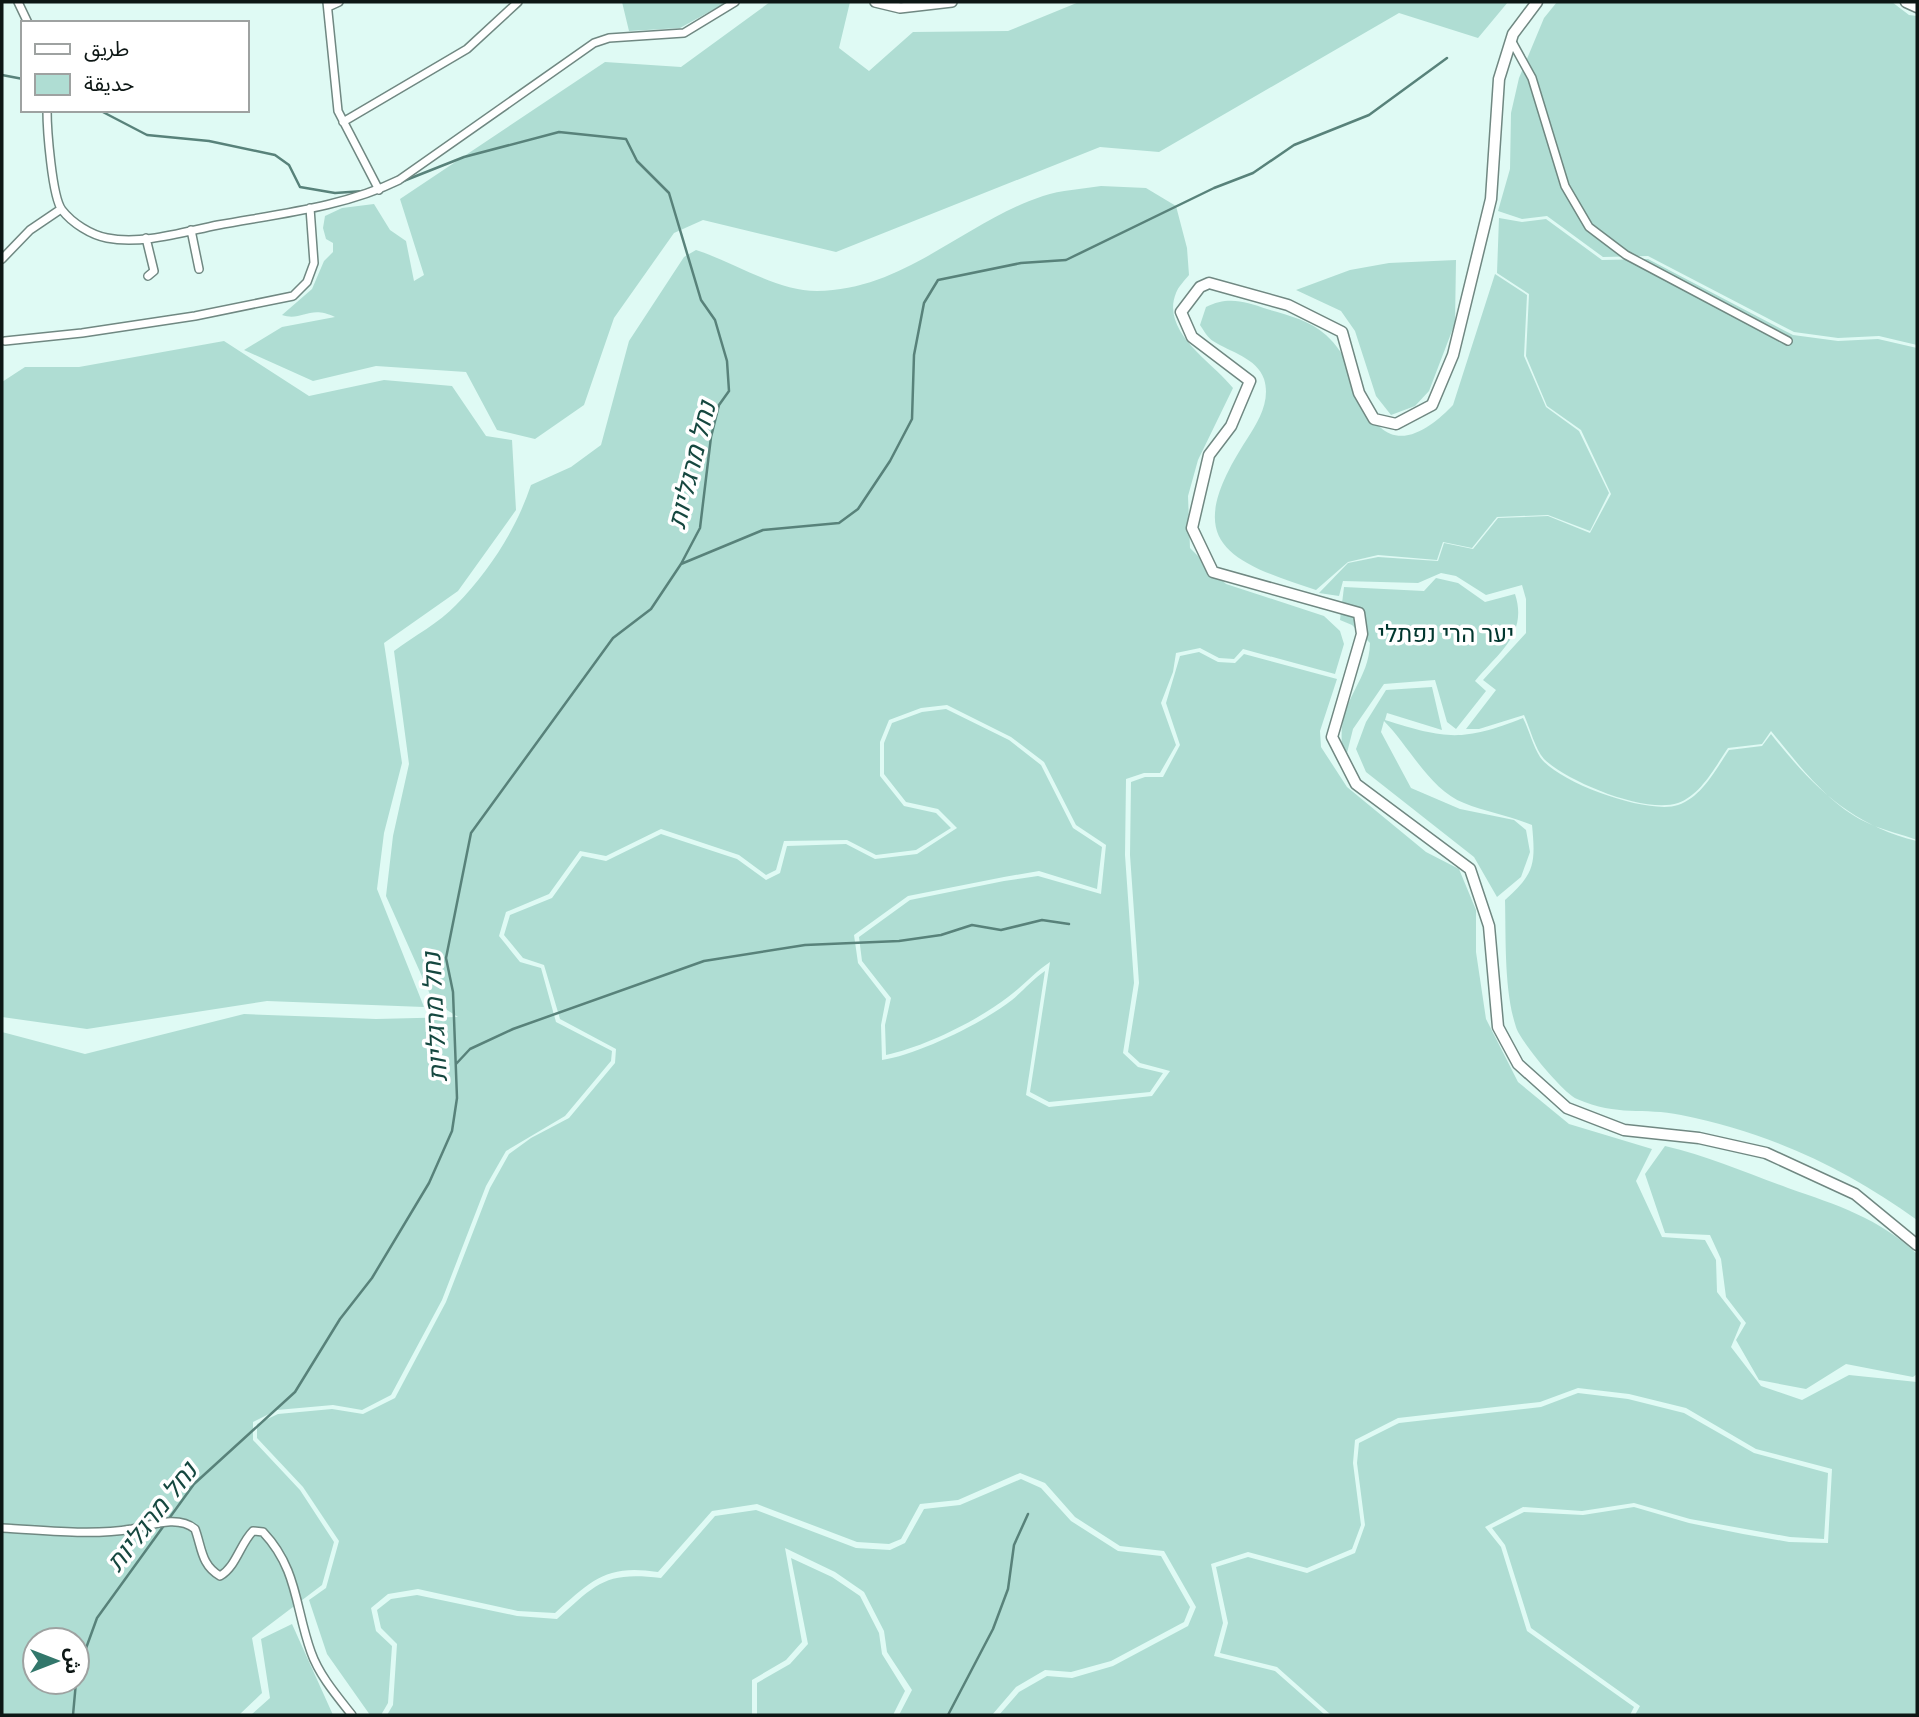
<svg xmlns="http://www.w3.org/2000/svg" width="1919" height="1717" viewBox="0 0 1919 1717" font-family="'Nunito Sans','Noto Sans Arabic',Heebo,sans-serif">
  <style>
    .green { fill: #afddd3; fill-rule: evenodd }
    .lines { fill: none; stroke-linecap: round; stroke-linejoin: round }
    .stream { stroke: #58827a; stroke-width: 2.5 }
    .minor-casing { stroke: #708882; stroke-width: 10 }
    .tertiary-casing { stroke: #708882; stroke-width: 12 }
    .secondary-casing { stroke: #708882; stroke-width: 13 }
    .minor { stroke: #fff; stroke-width: 7 }
    .tertiary { stroke: #fff; stroke-width: 9 }
    .secondary { stroke: #fff; stroke-width: 10 }
    .labels { text-anchor: middle; dominant-baseline: central; stroke-width: 7; stroke-linejoin: round; paint-order: stroke }
    .park-label { font-size: 24px; fill: #00362e; stroke: #fff }
    .water-label { font-size: 26px; font-style: italic; fill: #15473f; stroke: #fff }
  </style>
  <rect width="100%" height="100%" fill="#dffaf4"/>
  <path class="green" d="M622 2H727L680 28 629 31Z
    M770 2H850L839 48 869 71 913 32 1008 31 1079 2H1508L1478 38 1399 13 1159 152 1100 147 836 252 703 220 674 233 614 318 584 405 535 439 497 430 466 372 376 366 313 381 244 350 282 327 335 317C309 304 302 322 282 315L312 289 324 261 333 252V243L326 239 323 228 325 216 342 208 374 204 390 230 406 241 414 281 424 275 400 199 605 62 681 67Z
    M1557 2H1892L1909 15 1917 16V345L1879 336 1838 338 1794 332 1648 256 1603 257 1547 216 1522 219 1498 211 1510 169 1511 113 1519 78 1544 18Z
    M1101 186 1146 188 1176 206 1187 248 1189 275C1185 280 1178 287 1176 293 1160 332 1214 363 1233 388L1198 460 1188 496 1190 548 1226 584 1324 616 1340 631 1344 644 1335 674 1243 649 1234 659 1219 658 1200 648 1176 653 1173 672 1161 703 1176 745 1160 773H1144L1126 779 1125 855 1134 983 1123 1053 1138 1067 1163 1073 1150 1092 1049 1102 1030 1092 1050 962C1035 972 1023 986 1008 997 977 1021 924 1047 886 1055L885 1025 891 998 862 961 859 937 910 900 1004 881 1038 876 1101 894 1106 845 1076 825 1044 762 1011 737 947 705 921 708 889 720 880 742V776L904 806 936 813 951 828 916 850 876 855 847 840 784 841 776 870 766 875 739 855 661 829 606 856 580 851 549 894 506 912 499 936 520 962 541 968 556 1022 612 1051 611 1061 565 1116 506 1151 486 1186 442 1300 391 1395 362 1410 333 1405 277 1410 253 1422V1440L300 1490 334 1542 322 1585 252 1638 262 1693 239 1715H2V1032L85 1054 244 1014 376 1019 458 1017 433 1001 386 896 393 836 409 764 394 651C414 636 439 623 456 605 489 571 516 530 531 485L571 467 601 445 629 341 684 257 696 250C734 262 776 291 817 291 905 290 964 222 1043 196 1061 190 1082 189 1101 186ZM35 1640H77V1682H35Z
    M1499 218 1522 222 1546 219 1602 260 1648 259 1793 335 1838 341 1878 339 1917 348V840C1902 834 1885 831 1870 824 1830 807 1798 764 1771 731L1762 744 1728 748C1715 767 1701 795 1678 803 1645 814 1568 782 1544 759 1535 749 1530 728 1524 715L1479 729H1466L1496 690 1483 680 1526 633V599L1522 585 1486 595 1456 576 1441 573 1418 583 1343 581 1339 596 1319 593 1348 563 1378 557 1438 561 1444 543 1473 549 1498 518 1548 516 1590 533 1611 494 1581 430 1547 406 1526 356 1529 294 1497 273Z
    M1456 260 1455 323 1429 391 1415 406 1391 415 1376 396 1355 331 1341 311 1296 290 1350 270 1389 263Z
    M1495 274 1527 295 1524 356 1546 407 1579 431 1609 493 1590 531 1548 515 1497 517 1472 548 1443 542 1437 560 1378 555 1348 562 1316 590C1219 559 1183 538 1247 439 1258 422 1271 401 1264 379 1257 358 1230 352 1213 341 1208 338 1204 331 1200 325L1206 307C1227 296 1245 301 1267 309 1287 315 1310 320 1326 335 1347 354 1357 383 1370 408 1372 413 1375 423 1380 427 1404 450 1436 423 1453 405Z
    M224 341 309 396 384 380 452 386 486 436 512 440 516 510 458 591 384 643 402 763 384 833 377 889 424 1007 267 1001 87 1029 2 1017V382L25 367H79Z
    M1436 578 1458 583 1485 602 1515 594C1528 634 1499 652 1475 681L1486 691 1456 729 1447 722 1435 680 1384 684 1353 729 1345 761C1330 703 1369 687 1370 643L1352 625 1340 620 1344 587 1424 591Z
    M1199 652 1218 662 1235 663 1244 654 1337 679 1320 731 1321 747 1347 787 1426 852 1459 869 1476 910V952L1486 1019 1518 1082 1569 1124 1652 1149 1636 1181 1662 1237 1705 1240 1716 1260 1717 1292 1741 1323 1731 1347 1761 1386 1802 1400 1849 1375 1917 1382V1715H1635L1640 1706 1531 1628 1505 1545 1492 1528 1524 1512 1583 1515 1634 1507 1689 1523 1743 1534 1789 1542 1828 1543 1832 1469 1756 1449 1686 1408 1629 1394 1578 1388 1540 1402 1398 1418 1355 1440 1353 1463 1361 1525 1352 1549 1307 1568 1248 1552 1211 1564 1223 1623 1214 1656 1275 1671 1325 1715H999L1019 1692 1047 1676 1072 1678 1113 1666 1188 1626 1196 1607 1164 1551 1120 1546 1075 1517 1045 1483 1020 1473 958 1500 920 1504 901 1539 889 1544 857 1542 757 1504 712 1511 658 1572C606 1564 592 1580 555 1613L518 1611 418 1589 388 1594 371 1608 376 1631 392 1646 388 1703 381 1715H370L327 1654 309 1600 326 1588 339 1541 303 1487 257 1438V1424L278 1414 332 1409 363 1414 395 1398 446 1302 490 1188 509 1154 531 1138 569 1118 615 1063 616 1049 560 1019 544 965 523 958 504 935 510 915 552 898 582 856 606 861 661 834 737 859 766 880 780 873 787 846 846 844 875 859 917 854 957 828 938 809 906 802 884 774V743L892 723 922 712 946 709 1009 740 1041 765 1073 828 1102 847 1097 889 1039 871 1004 877 908 896 854 935 858 963 886 999 881 1025 882 1060C917 1055 983 1023 1012 1000 1023 991 1033 979 1045 971L1026 1095 1049 1107 1152 1096 1170 1071 1140 1063 1128 1052 1139 983 1130 855 1131 782 1145 777H1163L1180 745 1166 703 1180 656Z
    M1432 687 1442 730 1387 713 1385 720C1446 739 1462 742 1523 718 1529 730 1533 746 1540 757 1558 783 1649 815 1678 805 1702 797 1716 769 1729 750L1762 746 1771 734C1812 786 1851 825 1917 841V1220C1845 1168 1770 1133 1681 1115 1643 1107 1618 1117 1577 1099 1564 1094 1520 1041 1516 1027 1504 991 1506 939 1505 900 1534 874 1536 865 1532 825 1510 816 1486 812 1464 803 1430 790 1409 746 1384 721L1381 732 1411 788 1460 809 1514 820 1526 830 1530 852 1521 877 1497 897 1474 857 1366 772 1356 749 1366 722 1386 690Z
    M1665 1146C1708 1156 1747 1173 1788 1188 1837 1205 1879 1218 1917 1254V1374L1913 1377 1846 1364 1806 1389 1759 1380 1736 1340 1746 1323 1726 1297 1721 1259 1710 1235 1665 1233 1645 1174Z
    M1578 1393 1628 1399 1684 1413 1754 1453 1828 1473 1824 1539 1790 1537 1690 1519 1634 1503 1582 1511 1523 1507 1485 1527 1501 1547 1527 1631 1634 1707 1630 1715H1331L1277 1667 1220 1653 1228 1623 1216 1567 1248 1557 1307 1573 1355 1553 1365 1525 1357 1463 1359 1443 1399 1423 1541 1407Z
    M1021 1479 1041 1488 1071 1521 1118 1551 1161 1556 1190 1607 1184 1622 1111 1661 1071 1672 1045 1670 1016 1687 992 1715H899L912 1690 887 1652 884 1631 864 1592 835 1572 785 1548 802 1642 786 1660 752 1680V1715H387L393 1705 397 1644 381 1628 377 1610 391 1599 417 1595 517 1616 557 1619C596 1584 605 1571 661 1578L715 1516 756 1510 856 1548 890 1550 905 1543 924 1509 960 1505Z
    M791 1558 832 1577 860 1596 879 1633 882 1654 905 1691 893 1715H757V1683L790 1664 808 1644Z
    M292 1624 333 1715H251L270 1698 261 1639Z"/>
  <g class="lines">
    <path class="stream" d="M2 75 23 79
      M99 110 147 135 209 141 275 155 289 165 300 187 335 193 364 191
      M681 564 763 530 839 523 858 509 890 461 912 419 914 355 924 303 938 280 1021 263 1066 260 1214 188 1253 173 1294 145 1369 115 1447 58
      M456 1064 470 1049 513 1029 704 961 805 945 899 941 941 935 972 925 1001 930 1042 920 1069 924
      M77 1673 97 1618 194 1484 295 1392 340 1319 372 1278 429 1183 452 1131 457 1098 453 992 446 958 471 833 613 638 651 609 681 564 700 528 711 437 719 405 729 391 727 361 715 320 701 300 669 193 637 161 626 139 559 132 464 157 401 182
      M73 1715 76 1682
      M948 1715 993 1629 1008 1589 1014 1545 1028 1514"/>
    <defs>
      <path id="minor" d="M18 2 28 23
        M327 2 338 111 379 190
        M328 7 339 2
        M1511 40 1532 78 1565 186 1589 227 1626 255 1788 341
        M47 110C47 129 52 197 62 210 72 223 91 235 107 238 142 245 183 232 218 225 278 214 344 207 399 180L594 43 609 38 684 33 735 2
        M343 122 467 49 518 2
        M191 230 199 269
        M146 238 154 271 148 276
        M2 259 30 230 61 209
        M5 341 82 333 195 316 293 296 307 282 314 263 310 208
        M2 1528C44 1530 90 1536 132 1529 152 1525 178 1515 195 1529 202 1548 201 1565 220 1576 236 1567 240 1544 253 1531L263 1532C298 1569 295 1608 311 1652 319 1675 337 1696 352 1715"/>
      <path id="tertiary" d="M875 2 900 8 952 2"/>
      <path id="secondary" d="M1537 2 1513 34 1499 79 1491 199 1453 355 1432 405 1396 424 1374 419 1359 393 1342 332 1288 305 1209 283 1200 287 1181 312 1192 337 1250 381 1231 426 1209 455 1192 528 1213 572 1359 613 1362 634 1332 737 1356 784 1470 869 1489 926 1498 1027 1518 1064 1567 1108 1624 1130 1699 1138 1766 1153 1855 1194 1917 1245
        M1906 2 1917 7"/>
    </defs>
    <use href="#minor" class="minor-casing"/>
    <use href="#tertiary" class="tertiary-casing"/>
    <use href="#secondary" class="secondary-casing"/>
    <use href="#minor" class="minor"/>
    <use href="#tertiary" class="tertiary"/>
    <use href="#secondary" class="secondary"/>
  </g>
  <g class="labels">
    <g class="park-label">
      <text x="1446" y="634">יער הרי נפתלי</text>
    </g>
    <g class="water-label">
      <text transform="translate(692 465) rotate(-76)">נחל מרגליות</text>
      <text transform="translate(435 1017) rotate(-93)">נחל מרגליות</text>
      <text transform="translate(152 1517) rotate(-52)">נחל מרגליות</text>
    </g>
  </g>
  <rect width="1919" height="1717" fill="none" stroke="#0d1715" stroke-width="7"/>
  <rect x="21" y="21" width="228" height="91" fill="#ffffff" stroke="#9ea2a1" stroke-width="2"/>
  <rect x="35" y="44" width="35" height="10" fill="#ffffff" stroke="#9ea2a1" stroke-width="2"/>
  <text x="84" y="56" font-size="21" fill="#0d1715">طريق</text>
  <rect x="35" y="74" width="35" height="21" fill="#afddd3" stroke="#9ea2a1" stroke-width="2"/>
  <text x="84" y="91" font-size="21" fill="#0d1715">حديقة</text>
  <g transform="translate(56 1661) rotate(90)"><circle r="33" fill="#ffffff" stroke="#9ea2a1" stroke-width="2"/>
  <path d="M0-5L12 26L0 18L-12 26Z" fill="#32776b"/>
  <text y="-10" font-size="19" font-weight="bold" text-anchor="middle" fill="#0d1715">ش</text>
  </g>
</svg>
